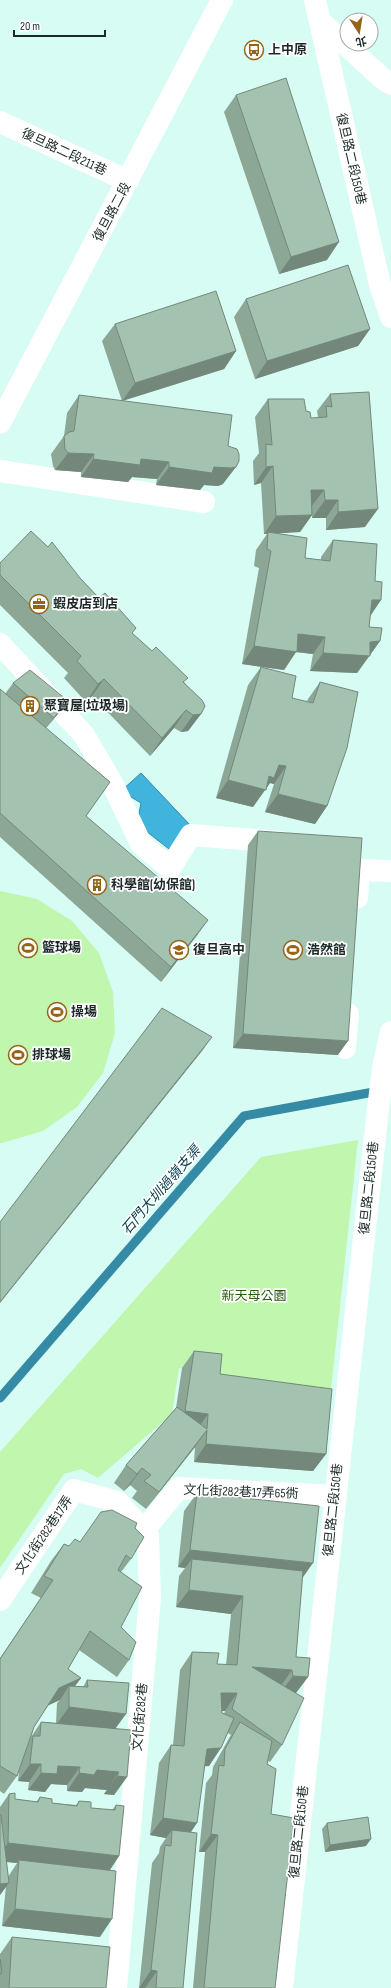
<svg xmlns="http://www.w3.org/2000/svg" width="391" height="1988" viewBox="0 0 391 1988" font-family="'Sofia Sans Condensed','Noto Sans TC',sans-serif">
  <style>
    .green { fill: #c1f6ae }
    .water { fill: #40b4dd; stroke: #358aa6 }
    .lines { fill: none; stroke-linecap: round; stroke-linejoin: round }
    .stream { stroke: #358aa6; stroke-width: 9 }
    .minor { stroke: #fff; stroke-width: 22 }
    .wall { fill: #8da797; fill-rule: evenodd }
    .shaded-wall { fill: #73887b }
    .building { fill: #a4c2b0; stroke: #73887b }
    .labels { text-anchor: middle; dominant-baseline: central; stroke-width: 3.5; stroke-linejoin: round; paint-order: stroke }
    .poi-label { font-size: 13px; font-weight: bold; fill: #1b2927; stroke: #fff; text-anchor: start }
    .street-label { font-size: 13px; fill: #1b2927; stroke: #fff }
    .park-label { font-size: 13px; fill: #295c10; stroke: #fff }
    .water-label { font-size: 14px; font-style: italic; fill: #093d4e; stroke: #fff }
  </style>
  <rect width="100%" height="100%" fill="#d6fcf4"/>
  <path class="green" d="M0 891 37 899 72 921 99 953 113 992 115 1033 103 1073 77 1107 43 1131 2 1143H0Z
    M358 1140 329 1408 210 1371 179 1368 172 1414 98 1478 81 1469 64 1474 0 1568V1452L261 1157Z"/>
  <path class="water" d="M141 773 191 826 169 849 137 824 141 803 121 791Z"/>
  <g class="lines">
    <path class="stream" d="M0 1398 244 1116 379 1091"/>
    <path class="minor" d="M315 0 380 285 391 317
      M320 21 383 79 391 84
      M0 122 128 181
      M0 423 222 0
      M0 471 204 502
      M0 644 84 735 112 783 141 844 170 868 191 835 281 842
      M357 898 359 870 391 871
      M345 1048 348 1014
      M143 1531 179 1488 335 1496
      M0 1600 74 1490 118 1502 148 1536 150 1598 116 1988
      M282 1988 378 1109 383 1068 391 1032"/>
  </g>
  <path class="wall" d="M236 95 327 260 279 274 224 112Z
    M246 299 370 329 358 346 255 379 234 317Z
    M115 324 236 351 224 369 122 401 102 341Z
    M330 394 365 527 326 530V518H312V515L300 532 275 533 305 558 321 560V557L333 540 370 615 369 627 380 641 357 673 310 671 313 654 296 652 284 670 242 664 259 568 254 566 256 550 267 534H264L261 483 254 485 253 461 259 453 255 417 268 399 311 418H318V417L317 411Z
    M79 395 223 484 218 486 204 485 200 490 156 485 157 479 132 477 128 482 81 477V472L55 470 53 466 51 454 64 436 67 413Z
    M0 563 80 578 132 633 185 683 201 714 188 731 181 732 174 728 150 756 92 696 86 702 64 678 68 673 0 605Z
    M261 667 292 698 307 702 308 699 320 682 327 806 315 824 265 812 274 784 270 783 253 807 216 798 248 685Z
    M13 683 67 700 57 715 46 728 110 782 86 816 198 934 161 982 0 837V689L5 694Z
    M258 831 338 1055 233 1048 248 845Z
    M194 1351 220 1374 326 1454 313 1471 194 1462 195 1447 146 1509 132 1498 137 1491 130 1485 124 1491 114 1483 126 1465 176 1408 182 1368Z
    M197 1493 302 1579 296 1657 308 1677 296 1693 282 1745 270 1762 268 1761 267 1764 271 1814 275 1988H193L205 1852H199L206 1783 212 1775 213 1767 228 1740 231 1735 228 1733 209 1766H205L191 1832 183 1988H139L152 1863 159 1853 160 1847 166 1838 150 1835 159 1763 171 1745H173L180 1670 192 1652 217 1664 226 1665 231 1614 176 1607 179 1576 185 1568 178 1567 184 1511ZM222 1711H225L224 1714 222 1713Z
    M135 1528 131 1559 121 1572V1627L129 1660 117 1677 79 1650 68 1669 81 1678 75 1686 83 1687 87 1680 116 1728 127 1777 114 1795 104 1794 107 1790 85 1788 82 1792 67 1791V1785L51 1784 45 1792 28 1790 29 1782 18 1781 19 1771 17 1776 4 1794 0 1791V1658L41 1598 31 1593 51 1561 64 1544 69 1546 80 1542ZM60 1700 57 1703 56 1723 41 1722 31 1737 34 1727 48 1705Z
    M9 1794 15 1799 36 1802 40 1797 52 1803 76 1805 79 1801 91 1808 112 1810 116 1805 119 1856 110 1870 100 1937 2 1926 6 1886 0 1895V1807ZM6 1862 17 1863 8 1877Z
    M327 1823 366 1846 325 1852 322 1829Z
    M12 1937 106 1988H0V1954Z"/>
  <path class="shaded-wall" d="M339 242 327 260 279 274 291 257Z
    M370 329 358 346 255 379 267 361Z
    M236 351 224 369 122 401 135 383Z
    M68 453 94 454 81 472 55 470Z
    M93 459H141L169 462 157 479 132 477 128 482 81 477Z
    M273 466 261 483 254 485 266 467Z
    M169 467H236L223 484 218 486 204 485 200 490 156 485Z
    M311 490H324L311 507Z
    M325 500H338L326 518H312Z
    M378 509 365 527 326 530 338 512Z
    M312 515 300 532 268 534V532L267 534H264L276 516Z
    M372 600H381L369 618Z
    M298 634 325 637 313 654 296 652 284 670 242 664 254 646Z
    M380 641 357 673 310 671 323 653 370 642Z
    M104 679 92 696 86 702 98 684Z
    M67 700 57 715 43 732 54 718Z
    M186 710 174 728 150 756 162 738Z
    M201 714 188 731 181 732 193 715Z
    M279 765 286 766 274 784 270 783 253 807 216 798 228 780Z
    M278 794 327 806 315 824 265 812Z
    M208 920 198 934 161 982 171 967Z
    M243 1034 348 1041 338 1055 233 1048Z
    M212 1037 202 1051 0 1303V1302Z
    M185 1411 208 1414 196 1431 173 1429Z
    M207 1430 195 1447 146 1509 159 1492Z
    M206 1444 326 1454 313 1471 194 1462Z
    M142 1468 130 1485 124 1491 137 1474Z
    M190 1550 313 1563 301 1580 192 1559 185 1568 178 1567Z
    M189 1590 243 1596 231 1614 176 1607Z
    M252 1667 292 1670 280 1687Z
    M293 1676 308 1677 295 1694 280 1693Z
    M81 1678 69 1694V1686L60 1700 47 1706 59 1688Z
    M221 1693H237L225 1711H209Z
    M69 1707 126 1714 113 1732 56 1725Z
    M221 1748 209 1766 195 1767 207 1749Z
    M30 1764H41L29 1782 18 1781Z
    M58 1766 80 1767 67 1785 51 1784 45 1792 28 1790 41 1773Z
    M97 1770 119 1772 107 1790 85 1788 82 1792 67 1791 79 1773Z
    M117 1776 127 1777 114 1795 104 1794Z
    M163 1818 197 1823 185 1841 172 1830 166 1838 150 1835Z
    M211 1834 218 1835 205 1852H199Z
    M371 1839 366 1846 325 1852 330 1845Z
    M8 1843 119 1856 107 1874 19 1860 17 1863 0 1861V1854Z
    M9 1883 0 1895V1884Z
    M15 1909 112 1919 100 1937 2 1926Z
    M151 1970 157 1971 145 1988H139Z"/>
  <path class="building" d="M286 78 339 242 291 257 236 95Z
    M348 265 370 329 267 361 246 299Z
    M216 291 236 351 135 383 115 324Z
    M369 392 378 509 338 512V500H325L324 490H311L312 515 276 516 273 466 266 467V444L272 445 268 399H304L306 411 310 412 311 418 327 417 326 406 332 407 330 394Z
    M79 395 232 415 228 446 237 449 239 454V461L236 467 231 468 214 467 212 473 169 467V462L141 459 140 465 93 459 94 454 68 453 65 449 64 436 69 432 74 431Z
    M31 531 48 547 52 542 80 578 99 598 105 593 136 628 132 633 152 651 156 647 188 678 183 682 202 700 205 706 201 714 193 715 186 710 162 738 104 679 98 684 77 661 81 656 0 575V563Z
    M268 532 307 538 305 558 330 561 333 540 377 544 375 581 382 582 381 600H372L369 627 382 628 380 641 370 642V656L323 653 325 637 298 634 297 652 254 646 271 551 267 549Z
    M261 667 296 676 292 698 313 703 320 682 358 692 347 748 327 806 278 794 286 766 279 765 274 778 269 776 266 790 228 780Z
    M30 670 67 700 54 718 13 683Z
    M0 689 110 782 86 816 208 920 171 967 0 813Z
    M258 831 362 838 348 1041 243 1034Z
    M162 1008 212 1037 0 1302V1222Z
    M194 1351 222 1354 220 1374 332 1389 326 1454 206 1444 207 1430 159 1492 144 1481 151 1475 142 1468 137 1474 126 1465 177 1407 207 1429 208 1414 185 1411Z
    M197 1493 319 1506 313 1563 190 1550Z
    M112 1510 137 1523 135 1528 144 1537 131 1559 126 1555 118 1570 142 1587 121 1627 136 1642 129 1660 90 1631 68 1669 81 1678 59 1688 34 1727 17 1776 0 1766V1659L53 1580 44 1576 64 1544 69 1546 75 1539 80 1542 101 1512Z
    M192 1559 303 1571 296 1657 310 1658 308 1677 293 1676 292 1670 252 1667 304 1698 282 1745 232 1709 237 1693H221L222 1713 234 1718 221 1748 207 1749 197 1823 163 1818 171 1745 184 1746 192 1652 219 1653 217 1664 237 1665 243 1596 189 1590Z
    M87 1680 129 1683 126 1714 69 1707V1686L88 1687Z
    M41 1722 131 1730 127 1777 117 1776 119 1772 97 1770 94 1775 79 1773 80 1767 58 1766 57 1774 41 1773V1764H30L33 1736H40Z
    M240 1722 272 1741 267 1764 276 1769 271 1814 294 1818 275 1988H204L218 1835 211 1834 219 1765 224 1766 225 1749Z
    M15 1793V1799L38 1802 40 1797 52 1799V1803L77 1806 79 1801 91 1802V1808L115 1810 116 1805 124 1806 119 1856 8 1843 9 1794Z
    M0 1815H1L9 1883 0 1884Z
    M368 1817 371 1839 330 1845 327 1823Z
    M172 1830 197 1833 183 1988H156L157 1971 151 1970 165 1845 171 1846Z
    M19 1860 116 1871 112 1919 15 1909Z
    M12 1937 110 1947 106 1988H9Z
    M0 1959 2 1973 0 1974Z"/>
  <defs>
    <symbol id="bus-ring" viewBox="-11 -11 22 22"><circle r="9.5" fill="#fff" stroke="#966417" stroke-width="1.5"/><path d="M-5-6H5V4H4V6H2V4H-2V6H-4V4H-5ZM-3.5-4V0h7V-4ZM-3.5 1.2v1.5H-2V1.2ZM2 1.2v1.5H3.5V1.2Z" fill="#966417"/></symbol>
    <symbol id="office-ring" viewBox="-11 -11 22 22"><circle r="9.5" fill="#fff" stroke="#966417" stroke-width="1.5"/><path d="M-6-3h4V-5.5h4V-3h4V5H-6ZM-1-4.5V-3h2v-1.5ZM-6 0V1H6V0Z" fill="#966417"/></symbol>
    <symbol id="building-ring" viewBox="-11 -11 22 22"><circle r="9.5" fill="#fff" stroke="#966417" stroke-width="1.5"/><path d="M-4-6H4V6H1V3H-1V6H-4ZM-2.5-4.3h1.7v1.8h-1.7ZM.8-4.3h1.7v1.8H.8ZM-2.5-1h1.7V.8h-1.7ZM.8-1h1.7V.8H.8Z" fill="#966417"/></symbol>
    <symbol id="stadium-ring" viewBox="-11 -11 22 22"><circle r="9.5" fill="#fff" stroke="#966417" stroke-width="1.5"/><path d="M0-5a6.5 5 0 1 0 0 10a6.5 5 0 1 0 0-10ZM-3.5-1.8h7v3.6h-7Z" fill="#966417"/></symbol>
    <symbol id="school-ring" viewBox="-11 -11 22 22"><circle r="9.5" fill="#fff" stroke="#966417" stroke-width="1.5"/><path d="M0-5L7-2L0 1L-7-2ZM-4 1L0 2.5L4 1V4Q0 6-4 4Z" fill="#966417"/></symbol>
  </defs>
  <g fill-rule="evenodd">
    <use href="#bus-ring" x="243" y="39" width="22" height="22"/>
    <use href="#office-ring" x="28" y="593" width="22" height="22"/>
    <use href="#building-ring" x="19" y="695" width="22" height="22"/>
    <use href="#building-ring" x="86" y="874" width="22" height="22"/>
    <use href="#stadium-ring" x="17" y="937" width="22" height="22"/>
    <use href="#school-ring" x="168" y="939" width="22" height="22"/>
    <use href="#stadium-ring" x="282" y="939" width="22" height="22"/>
    <use href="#stadium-ring" x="46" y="1001" width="22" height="22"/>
    <use href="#stadium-ring" x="7" y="1044" width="22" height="22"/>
  </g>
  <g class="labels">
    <g class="poi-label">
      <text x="268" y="50">上中原</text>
      <text x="53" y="604">蝦皮店到店</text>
      <text x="44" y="706">聚寶屋(垃圾場)</text>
      <text x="111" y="885">科學館(幼保館)</text>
      <text x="42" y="948">籃球場</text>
      <text x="193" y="950">復旦高中</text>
      <text x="307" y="950">浩然館</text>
      <text x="71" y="1012">操場</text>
      <text x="32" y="1055">排球場</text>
    </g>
    <g class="street-label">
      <text transform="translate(64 152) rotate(25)">復旦路二段211巷</text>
      <text transform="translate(351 159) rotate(77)">復旦路二段150巷</text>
      <text transform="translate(112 212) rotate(-62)">復旦路二段</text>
      <text transform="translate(369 1188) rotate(-84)">復旦路二段150巷</text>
      <text transform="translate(241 1492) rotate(2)">文化街282巷17弄65衖</text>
      <text transform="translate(333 1510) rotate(-84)">復旦路二段150巷</text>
      <text transform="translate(44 1535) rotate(-56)">文化街282巷17弄</text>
      <text transform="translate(140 1717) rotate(-85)">文化街282巷</text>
      <text transform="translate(299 1832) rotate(-84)">復旦路二段150巷</text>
    </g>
    <g class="park-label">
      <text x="254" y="1296">新天母公園</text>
    </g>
    <g class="water-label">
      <text transform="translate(161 1190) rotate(-49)">石門大圳過嶺支渠</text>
    </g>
  </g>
  <g transform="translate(359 32) rotate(168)"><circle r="19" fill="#ffffff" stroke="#a4a9a9"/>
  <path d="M0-3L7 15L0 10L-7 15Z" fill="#966417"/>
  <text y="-6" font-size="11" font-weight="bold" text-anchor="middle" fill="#1b2927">北</text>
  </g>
  <path d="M14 30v6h91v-6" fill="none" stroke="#1b2927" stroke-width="2"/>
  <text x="20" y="30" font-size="12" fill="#1b2927" stroke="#ffffff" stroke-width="3" paint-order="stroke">20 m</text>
</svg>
